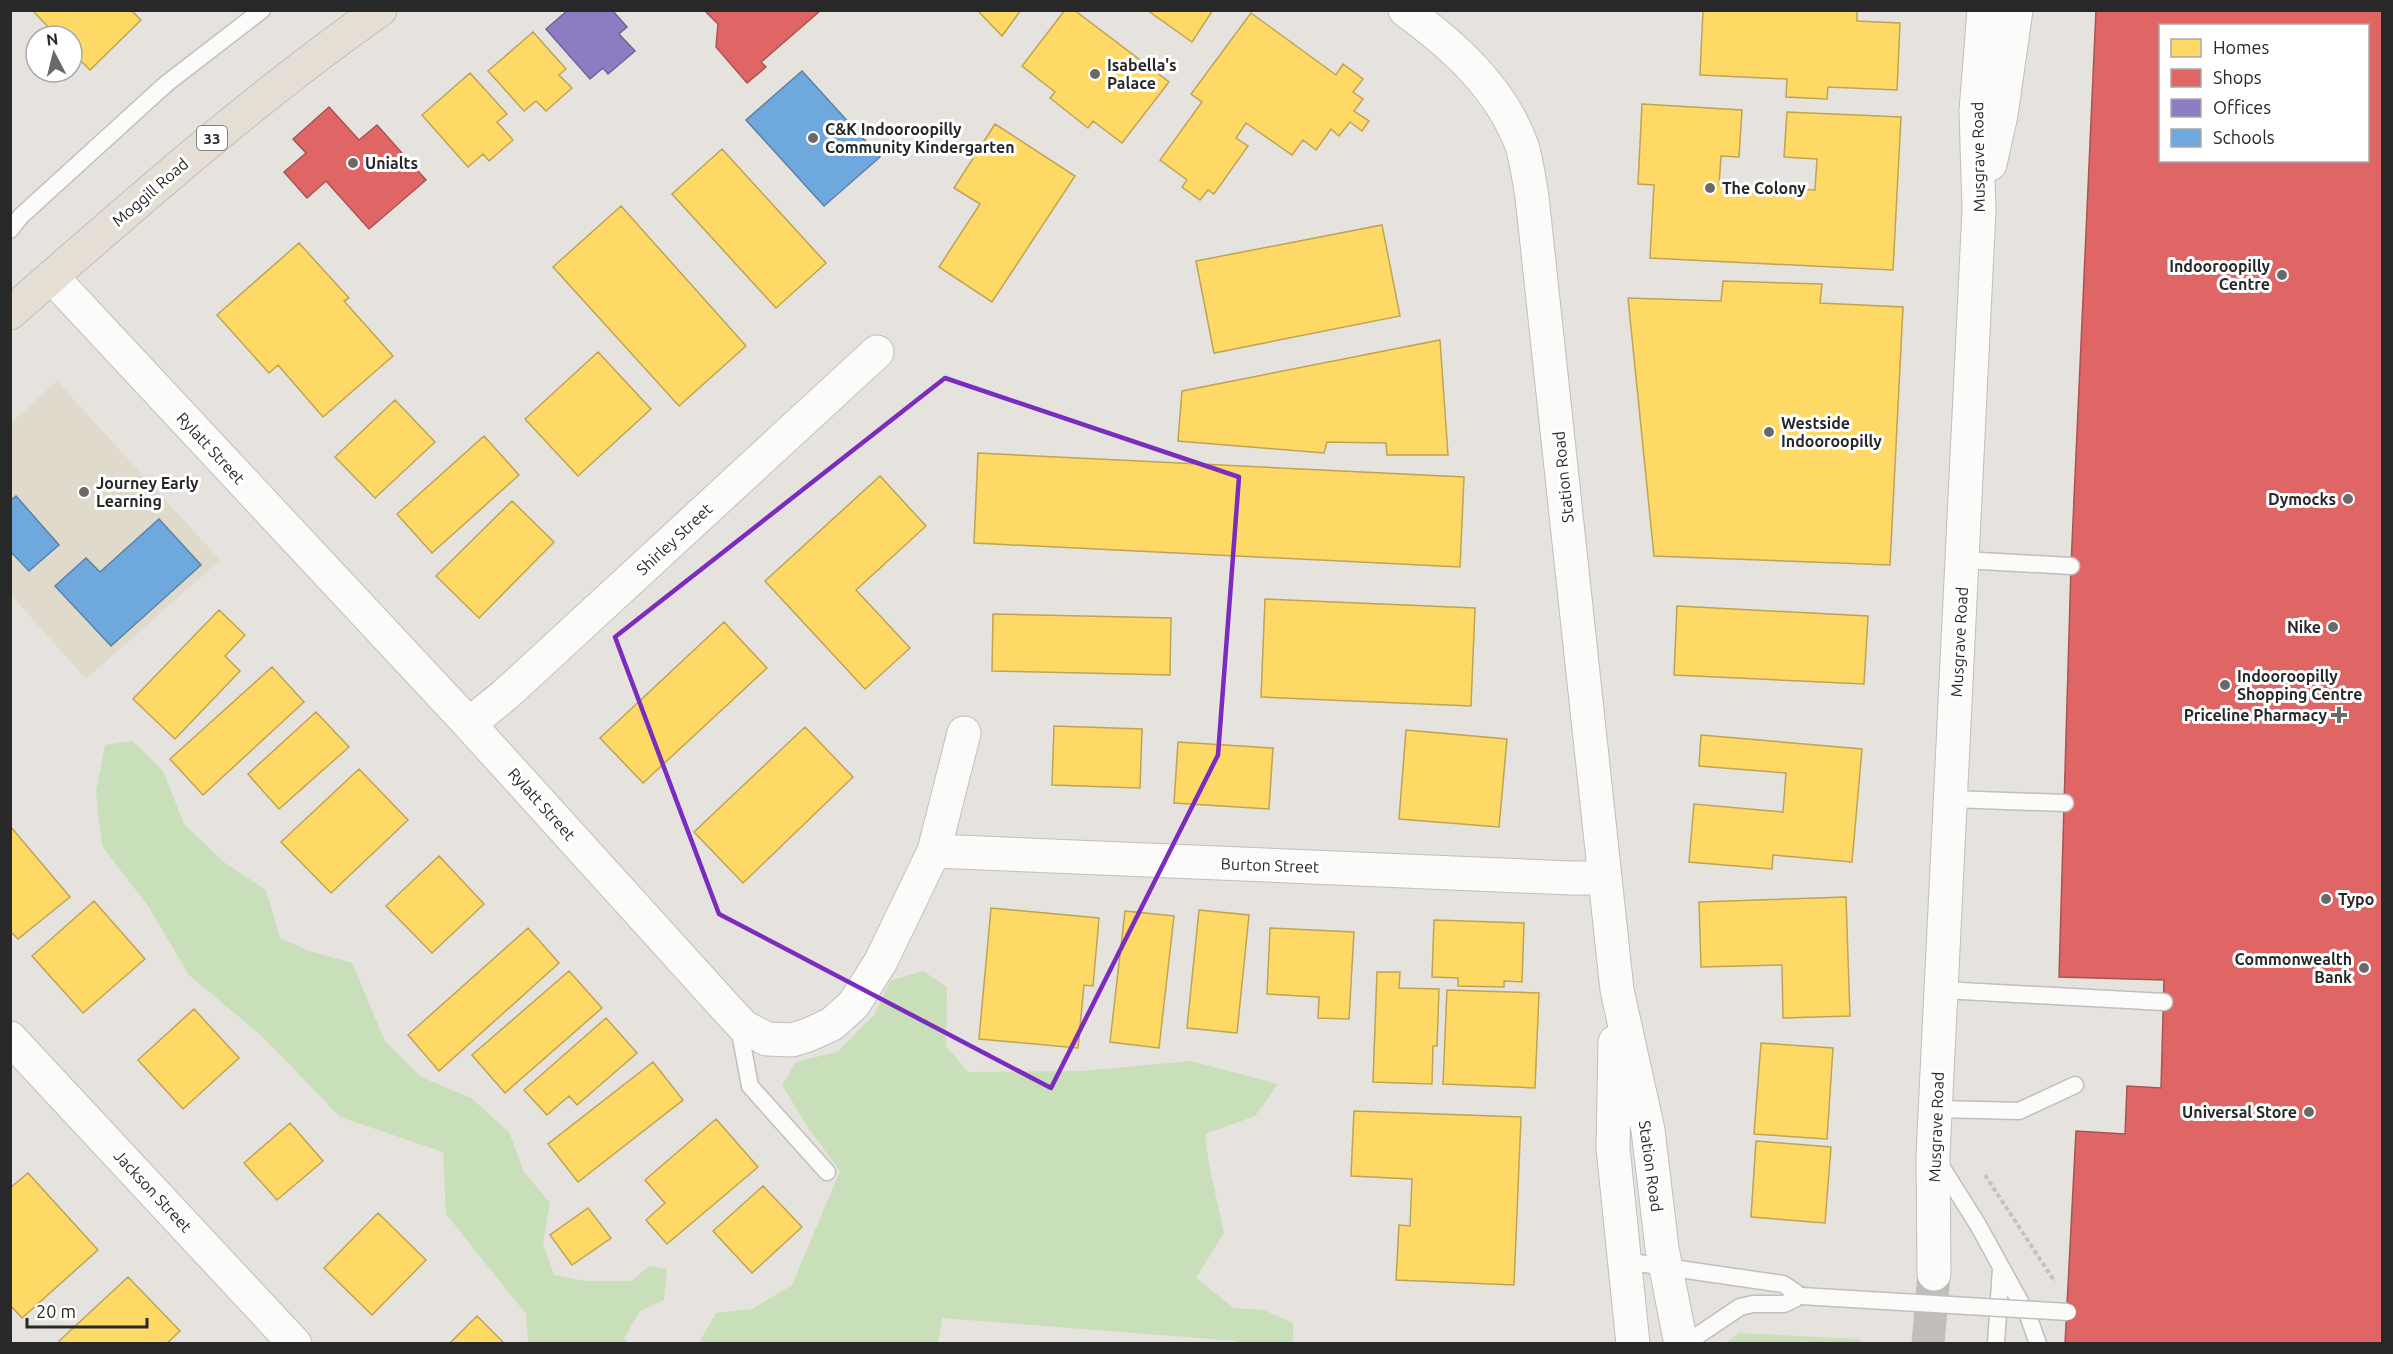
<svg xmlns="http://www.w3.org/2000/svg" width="2393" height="1354" viewBox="0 0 2393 1354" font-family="Ubuntu,sans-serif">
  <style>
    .education { fill: #e0dacd }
    .green { fill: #c9dfb9 }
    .homes { fill: #ffd966; stroke: #bea453; stroke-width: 1.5 }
    .shops { fill: #e06666; stroke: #a95353; stroke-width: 1.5; fill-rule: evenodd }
    .offices { fill: #8e7cc3; stroke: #6f6394; stroke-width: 1.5 }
    .schools { fill: #6fa8dc; stroke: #5a82a6; stroke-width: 1.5 }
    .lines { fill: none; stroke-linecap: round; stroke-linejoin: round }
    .tertiary-tunnel { stroke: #c0bdba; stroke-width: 33; stroke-dasharray: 33 16; stroke-linecap: butt }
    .service-casing { stroke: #c0bebf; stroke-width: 19 }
    .minor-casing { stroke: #c0bebf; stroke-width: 35 }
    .tertiary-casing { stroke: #c0bebf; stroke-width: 35 }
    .trunk-casing { stroke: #bfbdbc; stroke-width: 35 }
    .path { stroke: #c3c2c2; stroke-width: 4; stroke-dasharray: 4.5 3; stroke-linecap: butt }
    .service { stroke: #fbfbfa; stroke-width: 16 }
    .minor { stroke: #fbfbfa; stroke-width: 33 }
    .tertiary { stroke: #fbfbfa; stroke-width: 33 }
    .trunk { stroke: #e5ded4; stroke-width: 33 }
    .service-bridge-casing { stroke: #c0bebf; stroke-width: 19; stroke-linecap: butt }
    .service-bridge { stroke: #fbfbfa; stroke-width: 16 }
    .marked { fill: none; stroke: #7b2cbf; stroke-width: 4.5; stroke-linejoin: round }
    .poi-dot { fill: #6a6968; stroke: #fff; stroke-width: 2 }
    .labels { text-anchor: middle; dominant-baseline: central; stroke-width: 6; stroke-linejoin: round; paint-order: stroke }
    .shield { fill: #fff; stroke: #686868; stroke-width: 1.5 }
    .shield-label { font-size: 15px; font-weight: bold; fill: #282828 }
    .poi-label { font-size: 16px; font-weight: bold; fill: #282828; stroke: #fff; text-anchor: start }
    .street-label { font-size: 16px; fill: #282828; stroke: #fff }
  </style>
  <rect width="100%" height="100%" fill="#e6e2de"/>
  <path class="education" d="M57 381 220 560 86 679 11 595V423Z"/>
  <path class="green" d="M133 741 163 771 184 824 225 863 266 890 280 938 309 951 352 963 385 1041 421 1077 471 1098 509 1132 524 1172 550 1203 543 1243 554 1275 586 1281H631L649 1266 667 1269 664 1300 640 1311 624 1338 628 1343H528L526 1314 446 1214 443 1152 340 1117 262 1036 189 975 148 906 102 846 96 792 105 745Z
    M923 971 947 987 946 1046 968 1072 1081 1071 1191 1061 1278 1084 1255 1116 1205 1134 1209 1165 1224 1233 1196 1278 1234 1308 1264 1310 1293 1323V1343H1238L1237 1341 942 1318 938 1343H699L716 1313 752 1309 792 1285 840 1171 809 1129 782 1085 796 1062 837 1052 874 1015 890 981Z
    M1739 1333 1860 1339 1862 1343H1726Z"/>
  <path class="homes" d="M32 10H131L141 20 90 70 72 52V36H57Z
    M977 10H1021L1002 36Z
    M1065 10H1074L1169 82 1122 143 1093 121 1088 128 1050 98 1055 92 1022 66Z
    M1147 10H1213L1192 42Z
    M1703 10H1857V21L1900 23 1897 90 1828 87 1827 99 1786 97 1787 79 1700 75Z
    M1251 13 1336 75 1343 64 1363 79 1353 92 1363 99 1354 111 1369 121 1362 131 1350 122 1339 136 1331 129 1316 150 1303 140 1292 155 1246 123 1236 138 1248 146 1214 194 1208 190 1200 200 1182 187 1187 180 1160 160 1202 102 1191 94Z
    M533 32 566 69 559 75 572 88 546 111 536 101 524 111 488 71Z
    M470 73 507 114 497 122 513 140 489 161 483 154 468 167 422 115Z
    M1642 104 1742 110 1739 157 1721 156 1719 185 1815 190 1817 159 1784 157 1787 112 1901 117 1893 270 1650 258 1654 185 1638 184Z
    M995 124 1075 176 992 302 939 267 980 204 954 188Z
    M722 149 826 263 776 308 672 194Z
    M621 206 746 346 679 406 553 267Z
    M1382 225 1400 316 1214 353 1196 261Z
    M299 243 349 298 344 301 393 356 323 417 278 365 269 373 217 315Z
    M1723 281 1822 284 1820 303 1903 307 1890 565 1654 556 1628 298 1721 301Z
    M1440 340 1448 455H1387L1386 443 1327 442 1324 453 1178 441 1182 391Z
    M598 352 651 409 578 476 525 419Z
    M395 400 435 442 375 498 335 457Z
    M484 436 519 475 432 553 397 514Z
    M978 453 1464 477 1460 567 974 543Z
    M880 476 926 526 856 590 910 648 865 689 765 581Z
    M512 501 554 542 479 618 436 576Z
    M1265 599 1475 608 1471 706 1261 697Z
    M1677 606 1868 616 1864 684 1674 675Z
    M219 610 245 635 225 656 240 671 175 739 133 699Z
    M993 614 1171 618 1170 675 992 671Z
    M724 622 767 668 643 783 600 738Z
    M272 667 304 702 203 795 170 759Z
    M316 712 349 747 279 809 248 774Z
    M1054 726 1142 729 1140 788 1052 785Z
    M805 727 853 777 743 883 694 832Z
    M1406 730 1507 739 1499 827 1399 819Z
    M1701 735 1862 749 1852 862 1773 855 1772 869 1689 862 1694 804 1783 812 1786 773 1699 766Z
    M1178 742 1273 748 1269 809 1174 803Z
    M359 769 408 820 331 893 281 842Z
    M10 826 70 897 18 939 10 931Z
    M439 856 484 904 432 953 386 906Z
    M1846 897 1850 1016 1783 1018 1782 965 1701 967 1699 902Z
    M94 901 145 959 83 1013 32 956Z
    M991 908 1099 918 1093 986 1084 985 1078 1048 979 1039Z
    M1199 910 1249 915 1237 1033 1187 1028Z
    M1125 911 1174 916 1159 1048 1110 1042Z
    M1434 920 1524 923 1522 982 1504 981V987L1458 986V978L1432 977Z
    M528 928 559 963 439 1071 408 1035Z
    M1270 928 1354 932 1349 1019 1318 1018 1319 997 1267 994Z
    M569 971 602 1008 505 1093 472 1055Z
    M1377 972H1400L1399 988 1439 989 1437 1046H1433L1432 1084 1373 1082Z
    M1447 990 1539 993 1535 1088 1443 1084Z
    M194 1009 239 1058 183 1109 138 1060Z
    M606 1018 637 1053 577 1105 569 1096 547 1115 524 1090Z
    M1761 1043 1833 1048 1827 1139 1754 1134Z
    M653 1062 683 1100 578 1182 548 1144Z
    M1354 1111 1521 1117 1514 1285 1396 1280 1399 1225 1410 1226 1412 1179 1351 1176Z
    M716 1119 758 1167 667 1244 646 1220 665 1203 645 1180Z
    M290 1123 323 1161 277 1200 244 1163Z
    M1756 1141 1831 1147 1825 1223 1751 1217Z
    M28 1173 98 1250 22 1318 10 1305V1188Z
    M763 1186 802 1227 752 1273 713 1231Z
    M588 1208 611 1238 572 1265 550 1235Z
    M378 1213 426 1260 372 1315 324 1268Z
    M128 1277 180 1331 166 1344H61L59 1341Z
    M477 1316 505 1344H449Z"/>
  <path class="shops" d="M704 10H821L761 62 766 67 747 83 716 47 718 24Z
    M2096 10H2382V1344H2065L2076 1131 2125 1134 2127 1086 2161 1088 2164 980 2059 977 2071 566ZM2160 26H2368V160H2160Z
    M329 107 359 140 377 125 426 180 369 229 326 181 307 198 284 172 306 153 293 139Z"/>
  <path class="offices" d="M568 10H612L627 27 619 34 635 51 608 74 603 68 590 79 546 29Z"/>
  <path class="schools" d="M802 71 880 157 824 206 746 120Z
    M16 496 59 545 29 571 10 551V501Z
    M159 519 201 565 111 646 55 586 86 558 100 572Z"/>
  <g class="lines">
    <path class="tertiary-tunnel" d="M1928 1344 1934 1274"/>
    <defs>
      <path id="service" d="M10 230 21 216 166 84 262 10
        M1963 560 2071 566
        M1951 799 2065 803
        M1943 990 2164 1002
        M738 1022 750 1086 827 1172
        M1936 1109 2019 1111 2075 1085
        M1939 1163 1978 1225 2029 1318 2038 1344
        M1624 1261 1783 1284 1801 1296
        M1685 1344 1740 1307 1753 1304H1784L1801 1296
        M1996 1344 2001 1268"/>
      <path id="minor" d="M52 277 469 724 729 1011 744 1027 767 1039 792 1040 808 1035 832 1024 854 1004 881 961 934 851 964 733
        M469 724 505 695 877 352
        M934 851 1570 878H1605
        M10 1038 295 1344"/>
      <path id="tertiary" d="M1405 10C1454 46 1501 88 1522 146 1527 162 1529 180 1532 197L1617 990 1648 1130 1662 1248 1681 1344
        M1990 164 2001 115 2016 10
        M1615 1042 1613 1148 1633 1344
        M1934 1274 1933 1155 1979 210 1976 111 1984 10"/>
      <path id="trunk" d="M10 313C131 208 249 102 380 10"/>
    </defs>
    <use href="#service" class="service-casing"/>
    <use href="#minor" class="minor-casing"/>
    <use href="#tertiary" class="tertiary-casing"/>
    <use href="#trunk" class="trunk-casing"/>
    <path class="path" d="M1985 1175 2055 1282"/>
    <use href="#service" class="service"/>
    <use href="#minor" class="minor"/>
    <use href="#tertiary" class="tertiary"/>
    <use href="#trunk" class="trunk"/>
    <defs>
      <path id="service-bridge" d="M1801 1296 2068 1312"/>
    </defs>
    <use href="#service-bridge" class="service-bridge-casing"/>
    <use href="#service-bridge" class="service-bridge"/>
  </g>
  <path class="marked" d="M945 378 1239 477 1218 755 1051 1088 719 914 615 637Z"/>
  <g class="poi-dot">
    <circle cx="1095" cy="74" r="6"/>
    <circle cx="813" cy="138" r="6"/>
    <circle cx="353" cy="163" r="6"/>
    <circle cx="1710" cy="188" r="6"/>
    <circle cx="2282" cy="275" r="6"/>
    <circle cx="1769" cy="432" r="6"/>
    <circle cx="84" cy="492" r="6"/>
    <circle cx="2348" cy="499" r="6"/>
    <circle cx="2333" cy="627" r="6"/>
    <circle cx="2225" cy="685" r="6"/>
    <path d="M2336 706h6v6h6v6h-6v6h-6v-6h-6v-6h6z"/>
    <circle cx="2326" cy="899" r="6"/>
    <circle cx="2364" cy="968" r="6"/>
    <circle cx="2309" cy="1112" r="6"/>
  </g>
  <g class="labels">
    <rect class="shield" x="197" y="126" width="30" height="24" rx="4.5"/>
    <g class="shield-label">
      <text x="212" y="138">33</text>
    </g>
    <g class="poi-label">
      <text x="1107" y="65">Isabella's<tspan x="1107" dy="18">Palace</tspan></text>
      <text x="825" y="129">C&amp;K Indooroopilly<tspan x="825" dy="18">Community Kindergarten</tspan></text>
      <text x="365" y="163">Unialts</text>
      <text x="1722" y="188">The Colony</text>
      <text x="2270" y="266" text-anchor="end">Indooroopilly<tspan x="2270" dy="18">Centre</tspan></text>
      <text x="1781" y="423">Westside<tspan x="1781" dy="18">Indooroopilly</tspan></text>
      <text x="96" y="483">Journey Early<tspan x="96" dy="18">Learning</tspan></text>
      <text x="2336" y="499" text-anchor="end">Dymocks</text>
      <text x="2321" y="627" text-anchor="end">Nike</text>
      <text x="2237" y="676">Indooroopilly<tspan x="2237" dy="18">Shopping Centre</tspan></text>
      <text x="2327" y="715" text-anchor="end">Priceline Pharmacy</text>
      <text x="2338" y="899">Typo</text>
      <text x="2352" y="959" text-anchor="end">Commonwealth<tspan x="2352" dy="18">Bank</tspan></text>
      <text x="2297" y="1112" text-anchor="end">Universal Store</text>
    </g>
    <g class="street-label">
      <text transform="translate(1978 157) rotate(-91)">Musgrave Road</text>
      <text transform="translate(150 192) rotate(-41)">Moggill Road</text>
      <text transform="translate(211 448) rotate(47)">Rylatt Street</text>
      <text transform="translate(1563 477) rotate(-96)">Station Road</text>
      <text transform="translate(674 539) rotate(-43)">Shirley Street</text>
      <text transform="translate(1959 642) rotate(-87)">Musgrave Road</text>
      <text transform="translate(542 804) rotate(48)">Rylatt Street</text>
      <text transform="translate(1270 865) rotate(2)">Burton Street</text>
      <text transform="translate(1936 1127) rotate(-88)">Musgrave Road</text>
      <text transform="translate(1651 1166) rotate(82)">Station Road</text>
      <text transform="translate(153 1191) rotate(47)">Jackson Street</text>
    </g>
  </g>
  <rect width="2393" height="1354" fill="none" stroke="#282828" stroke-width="24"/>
  <rect x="2159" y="24" width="210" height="138" fill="#ffffff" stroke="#a9a9a9" stroke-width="1.5"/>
  <rect x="2171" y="39" width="30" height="18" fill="#ffd966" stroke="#a9a9a9" stroke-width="1.5"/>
  <text x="2213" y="54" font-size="18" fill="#282828">Homes</text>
  <rect x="2171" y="69" width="30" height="18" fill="#e06666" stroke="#a9a9a9" stroke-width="1.5"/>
  <text x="2213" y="84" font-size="18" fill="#282828">Shops</text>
  <rect x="2171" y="99" width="30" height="18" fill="#8e7cc3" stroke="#a9a9a9" stroke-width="1.5"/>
  <text x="2213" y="114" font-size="18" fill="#282828">Offices</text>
  <rect x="2171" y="129" width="30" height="18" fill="#6fa8dc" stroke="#a9a9a9" stroke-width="1.5"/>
  <text x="2213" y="144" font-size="18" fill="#282828">Schools</text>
  <g transform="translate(54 54) rotate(353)"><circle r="28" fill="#ffffff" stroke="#a9a9a9" stroke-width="1.5"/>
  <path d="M0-4.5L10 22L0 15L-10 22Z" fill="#6a6968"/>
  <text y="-9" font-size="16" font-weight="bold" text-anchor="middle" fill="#282828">N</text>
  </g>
  <path d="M27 1318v9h120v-9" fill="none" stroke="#282828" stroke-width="3"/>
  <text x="36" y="1318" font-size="18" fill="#282828" stroke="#ffffff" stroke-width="4.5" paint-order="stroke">20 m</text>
</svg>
